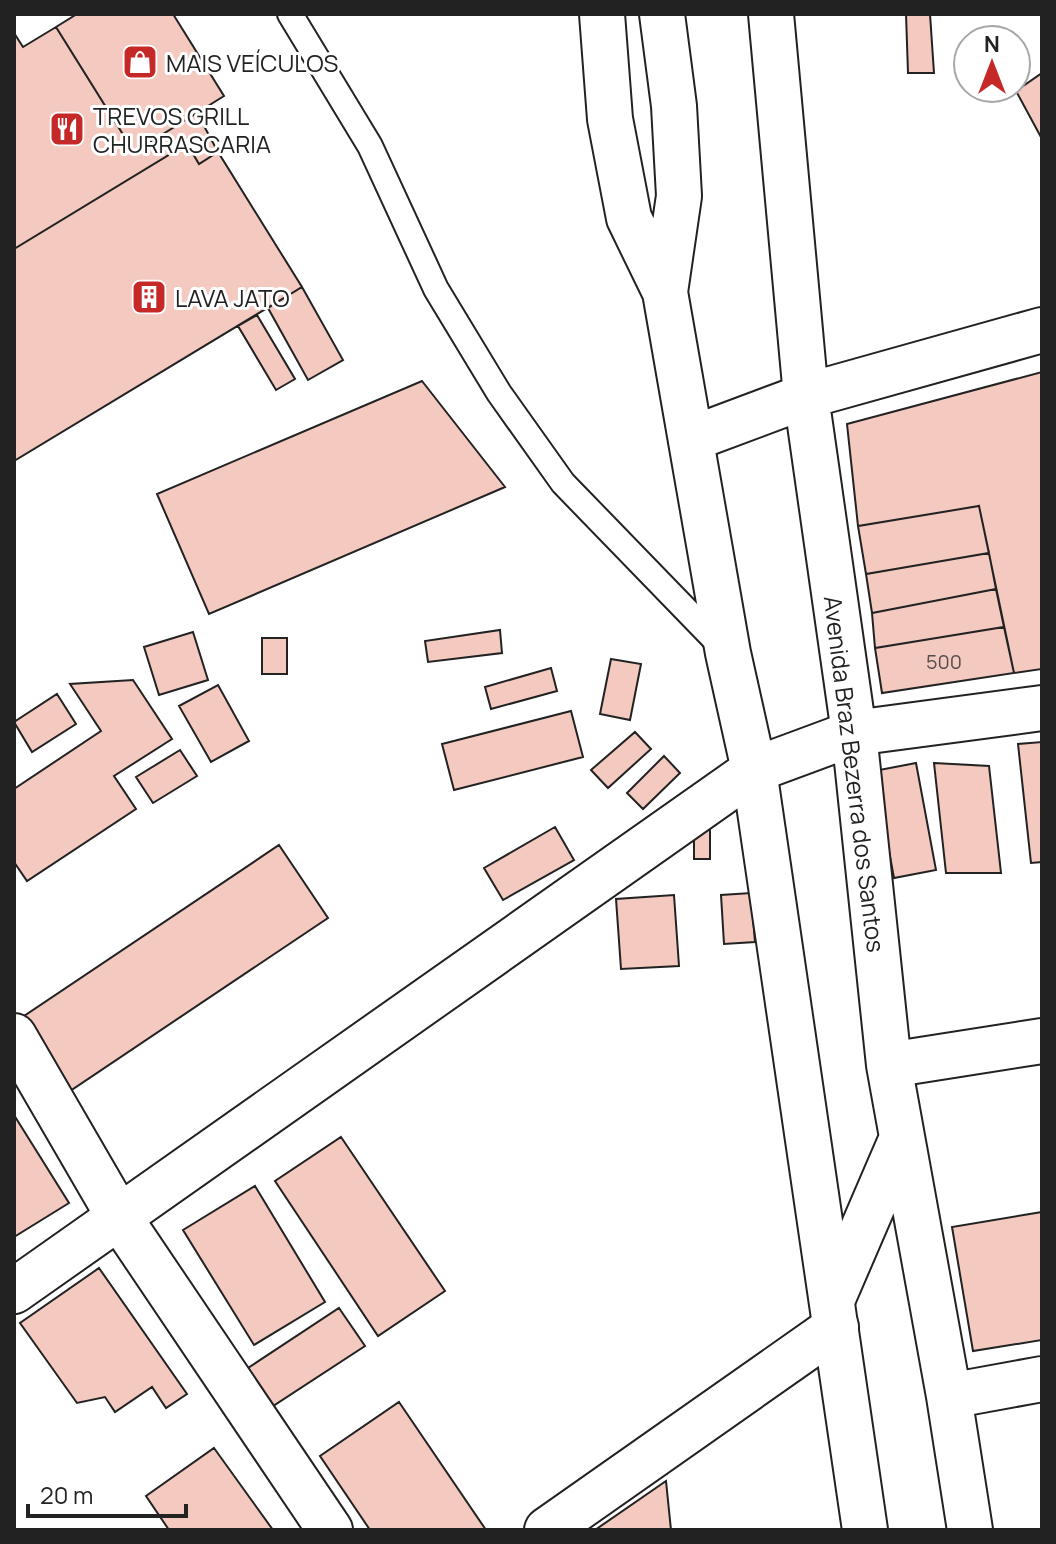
<svg xmlns="http://www.w3.org/2000/svg" width="1056" height="1544" viewBox="0 0 1056 1544" font-family="Manrope,sans-serif">
  <style>
    .building { fill: #f3c9c0; stroke: #222; stroke-width: 2 }
    .lines { fill: none; stroke-linecap: round; stroke-linejoin: round }
    .service-casing { stroke: #222; stroke-width: 28 }
    .minor-casing { stroke: #222; stroke-width: 48 }
    .primary-casing { stroke: #222; stroke-width: 48 }
    .service { stroke: #fff; stroke-width: 24 }
    .minor { stroke: #fff; stroke-width: 44 }
    .primary { stroke: #fff; stroke-width: 44 }
    .labels { text-anchor: middle; dominant-baseline: central; stroke-width: 6; stroke-linejoin: round; paint-order: stroke }
    .number-label { font-size: 20px; fill: #564c4a }
    .poi-label { font-size: 24px; fill: #222; stroke: #fff; text-anchor: start }
    .street-label { font-size: 24px; fill: #222; stroke: #fff }
  </style>
  <rect width="100%" height="100%" fill="#fff"/>
  <path class="building" d="M77 14H173L224 96 134 152 56 27Z
    M906 14H930L934 73H908Z
    M56 27 134 152 197 113 218 152 199 164 187 144 14 249V33L23 47Z
    M1042 73V139L1016 91Z
    M187 144 199 164 218 152 302 287 14 461V249Z
    M302 287 343 360 308 380 268 308Z
    M257 315 295 379 276 390 238 326Z
    M1042 372V669L1014 673 979 506 858 526 847 424Z
    M422 381 505 487 209 614 157 494Z
    M979 506 989 553 866 574 858 526Z
    M989 553 996 589 872 613 866 574Z
    M996 589 1004 627 875 648 872 613Z
    M1004 627 1014 673 882 693 875 648Z
    M500 630 502 653 428 662 425 641Z
    M193 632 208 680 159 695 144 647Z
    M262 638H287V674H262Z
    M611 659 641 664 630 720 600 714Z
    M551 668 557 691 491 709 485 687Z
    M133 680 172 739 114 776 136 809 27 881 14 862V789L101 731 70 684Z
    M218 685 249 741 211 762 179 706Z
    M57 694 76 724 32 752 14 722Z
    M571 711 583 757 454 790 442 744Z
    M635 732 651 749 608 788 591 770Z
    M1042 742V862L1031 863 1018 744Z
    M180 750 197 776 153 803 136 777Z
    M664 756 680 773 643 809 627 793Z
    M916 763 936 870 894 878 874 771Z
    M934 763 989 766 1001 873H946Z
    M555 827 574 860 503 900 484 868Z
    M710 828V859H694V833Z
    M279 845 328 918 70 1091 21 1018Z
    M751 893 755 942 724 944 721 895Z
    M674 895 679 966 621 969 616 899Z
    M14 1115 69 1203 14 1237Z
    M341 1137 445 1291 378 1336 275 1181Z
    M255 1186 325 1302 254 1345 183 1230Z
    M1042 1212V1340L973 1351 952 1227Z
    M99 1268 187 1394 166 1408 152 1387 115 1412 105 1397 77 1403 20 1323Z
    M339 1308 365 1346 273 1406 248 1368Z
    M399 1402 486 1530H370L320 1456Z
    M214 1448 273 1530H169L146 1496Z
    M666 1481 671 1530H595Z"/>
  <g class="lines">
    <defs>
      <path id="service" d="M290 14 370 146 436 289 499 393 563 483 723 648"/>
      <path id="minor" d="M771 14 806 396 854 733 889 1065 949 1396 970 1530
        M691 439 806 396 1042 330
        M14 1036 119 1217 330 1530
        M889 1065 1042 1041
        M14 1291 754 770 854 733 1042 708
        M833 1298 902 1138
        M949 1396 1042 1379
        M547 1530 836 1327"/>
      <path id="primary" d="M602 14 610 119 629 218 665 292 728 653 754 770 865 1530
        M662 14 674 106 679 196 665 292"/>
    </defs>
    <use href="#service" class="service-casing"/>
    <use href="#minor" class="minor-casing"/>
    <use href="#primary" class="primary-casing"/>
    <use href="#service" class="service"/>
    <use href="#minor" class="minor"/>
    <use href="#primary" class="primary"/>
  </g>
  <defs>
    <symbol id="shop-square" viewBox="-11 -11 22 22"><rect x="-9" y="-9" width="18" height="18" rx="4" fill="#c62828" stroke="#fff"/><path d="M-5-2.5h2.3a2.7 3.5 0 0 1 5.4 0H5L5.5 6h-11ZM-1.5-2.5h3a1.5 2.3 0 0 0-3 0Z" fill="#fff"/></symbol>
    <symbol id="restaurant-square" viewBox="-11 -11 22 22"><rect x="-9" y="-9" width="18" height="18" rx="4" fill="#c62828" stroke="#fff"/><path d="M-5-6h1v4h1v-4h1v4h1v-4h1v5L-1.5 .5V6h-2V.5L-5-1ZM5-6V6H3V1.5H1.5Q1.5-4 5-6Z" fill="#fff"/></symbol>
    <symbol id="building-square" viewBox="-11 -11 22 22"><rect x="-9" y="-9" width="18" height="18" rx="4" fill="#c62828" stroke="#fff"/><path d="M-4-6H4V6H1V3H-1V6H-4ZM-2.5-4.3h1.7v1.8h-1.7ZM.8-4.3h1.7v1.8H.8ZM-2.5-1h1.7V.8h-1.7ZM.8-1h1.7V.8H.8Z" fill="#fff"/></symbol>
  </defs>
  <g fill-rule="evenodd">
    <use href="#shop-square" x="120" y="42" width="40" height="40"/>
    <use href="#restaurant-square" x="47" y="109" width="40" height="40"/>
    <use href="#building-square" x="129" y="277" width="40" height="40"/>
  </g>
  <g class="labels">
    <g class="number-label">
      <text x="944" y="661">500</text>
    </g>
    <g class="poi-label">
      <text x="166" y="62">MAIS VEÍCULOS</text>
      <text x="93" y="115">TREVOS GRILL<tspan x="93" dy="28">CHURRASCARIA</tspan></text>
      <text x="175" y="297">LAVA JATO</text>
    </g>
    <g class="street-label">
      <text transform="translate(855 774) rotate(83)">Avenida Braz Bezerra dos Santos</text>
    </g>
  </g>
  <rect width="1056" height="1544" fill="none" stroke="#222222" stroke-width="32"/>
  <g transform="translate(992 64)"><circle r="38" fill="#ffffff" stroke="#a7a7a7" stroke-width="2"/>
  <path d="M0-6L14 30L0 20L-14 30Z" fill="#c62828"/>
  <text y="-12" font-size="22" font-weight="bold" text-anchor="middle" fill="#222222">N</text>
  </g>
  <path d="M28 1504v12h158v-12" fill="none" stroke="#222222" stroke-width="4"/>
  <text x="40" y="1504" font-size="24" fill="#222222" stroke="#ffffff" stroke-width="6" paint-order="stroke">20 m</text>
</svg>
